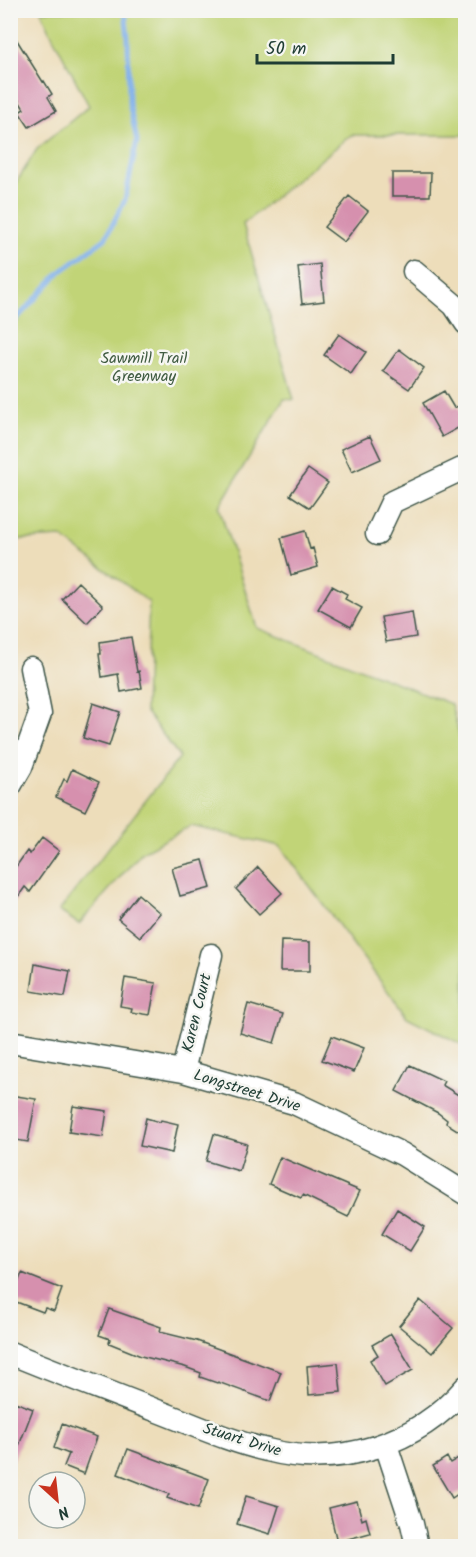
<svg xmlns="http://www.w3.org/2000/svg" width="476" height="1557" viewBox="0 0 476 1557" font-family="Kalam,sans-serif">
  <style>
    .green { fill: #c1d477; stroke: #708856; stroke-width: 1.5 }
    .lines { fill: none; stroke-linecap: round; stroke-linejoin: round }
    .stream { stroke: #80b0eb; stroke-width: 5 }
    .building { fill: #d690ae }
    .minor-casing { stroke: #3e5548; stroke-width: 25 }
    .minor { stroke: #fff; stroke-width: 22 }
    .labels { text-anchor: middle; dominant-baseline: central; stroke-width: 5; stroke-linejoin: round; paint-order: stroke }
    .park-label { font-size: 16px; fill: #3f5b41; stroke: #f6f6f2 }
    .street-label { font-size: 16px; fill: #1f3d34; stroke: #f6f6f2 }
  </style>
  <rect width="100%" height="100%" fill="#f6f6f2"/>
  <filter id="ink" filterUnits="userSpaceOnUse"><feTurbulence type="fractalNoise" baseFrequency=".0167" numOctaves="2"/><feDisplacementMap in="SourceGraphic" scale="12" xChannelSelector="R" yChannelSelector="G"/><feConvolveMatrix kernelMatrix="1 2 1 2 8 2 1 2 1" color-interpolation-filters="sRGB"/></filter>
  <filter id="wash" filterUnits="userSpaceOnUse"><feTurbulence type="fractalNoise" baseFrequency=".008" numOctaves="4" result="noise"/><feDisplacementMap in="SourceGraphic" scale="24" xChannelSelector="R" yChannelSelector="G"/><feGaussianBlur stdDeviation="1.35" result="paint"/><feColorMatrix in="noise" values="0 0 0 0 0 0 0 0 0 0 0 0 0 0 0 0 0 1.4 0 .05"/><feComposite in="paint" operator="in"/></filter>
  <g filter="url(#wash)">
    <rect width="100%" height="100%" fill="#edddba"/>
    <path class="green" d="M41 11H465V135H351L243 224 294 400 284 399 219 507 257 628 451 704 466 759 465 1046 407 1017 280 846 191 826 142 852 79 924 59 911 180 757 145 711 149 602 61 537 11 540V191L37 149 89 106 52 35Z"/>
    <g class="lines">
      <path class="stream" d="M10 326 60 272 105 239 125 200 137 141 129 103 128 38 125 10"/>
    </g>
    <g id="blocks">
      <path class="building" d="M10 29 43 82 44 81 52 94 48 97 56 111 29 127 19 112 24 109 10 86Z
        M392 173H431L430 196H392Z
        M349 196 368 211 344 242 324 227Z
        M320 264 324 301 302 304 298 267Z
        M339 334 366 352 351 374 324 355Z
        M399 349 424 368 409 389 383 371Z
        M444 391 454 408 458 406 465 420V424L442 437 423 403Z
        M370 436 381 459 352 472 341 449Z
        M308 469 328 483 310 508 290 495Z
        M305 531 310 549 313 548 318 567 291 575 281 538Z
        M78 582 103 606 87 623 62 599Z
        M332 586 347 594 345 599 362 608 351 627 318 609Z
        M412 612 416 637 386 642 381 617Z
        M131 637 137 672 139 671 142 688 121 692 118 674 102 677 99 654H101L100 642Z
        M93 703 120 712 109 746 83 738Z
        M72 769 99 782 85 811 56 797 64 779 67 781Z
        M42 838 59 851 30 892 25 887 10 908V875L27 851 30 854Z
        M203 860 211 888 180 896 172 868Z
        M258 867 282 893 259 914 236 889Z
        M138 894 160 913 140 937 118 919Z
        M281 941 310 942V971H280Z
        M35 964 70 971 65 997 31 991Z
        M125 978 156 983 150 1015 131 1012 132 1008 120 1006Z
        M248 1004 283 1014 274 1043 240 1033Z
        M332 1036 364 1048 354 1072 322 1060Z
        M410 1065 444 1081 442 1085 465 1099V1135L446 1123 447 1120 438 1113 396 1091Z
        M10 1095 36 1099 28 1142 10 1139Z
        M73 1106 107 1111 103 1137 69 1132Z
        M146 1118 160 1122 161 1120 178 1124 172 1153 140 1146Z
        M214 1134 247 1144 239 1171 206 1161Z
        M280 1157 360 1191 348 1217 303 1195 301 1198 269 1184Z
        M397 1209 425 1227 410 1251 382 1234Z
        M22 1273 62 1289 54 1311 45 1308 43 1312 11 1300Z
        M420 1300 453 1328 432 1353 399 1326Z
        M109 1309 161 1327 160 1332 197 1341 281 1372 270 1401 218 1382 217 1383 200 1377 201 1373 185 1367 141 1356 109 1343 110 1339 99 1335Z
        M391 1334 413 1370 385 1386 370 1360 378 1355 372 1345Z
        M338 1363 341 1392 309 1395 307 1366Z
        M15 1402 33 1409 12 1464H10V1404L14 1405Z
        M62 1424 97 1437 84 1474 64 1466 69 1454 54 1448Z
        M128 1449 209 1479 198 1509 167 1498 169 1494 118 1474Z
        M465 1454V1489L452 1498 433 1466 447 1457 450 1463Z
        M246 1496 279 1506 270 1534 237 1524Z
        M357 1501 362 1520 366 1518 370 1533 337 1542 329 1508Z"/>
    </g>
  </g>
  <g filter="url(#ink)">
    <use href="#blocks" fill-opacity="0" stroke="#3e5548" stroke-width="1.5"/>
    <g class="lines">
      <defs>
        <path id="minor" d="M414 271 454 305 466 323
          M377 534 392 502 466 467
          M10 786 21 767 40 714 31 668
          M10 1042 183 1071 294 1103 402 1154 466 1194
          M183 1071 211 955
          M10 1353C58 1373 107 1391 155 1410 192 1424 228 1441 267 1450 340 1469 417 1444 466 1387
          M386 1445 412 1524 417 1546"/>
      </defs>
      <use href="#minor" class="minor-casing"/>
      <use href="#minor" class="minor"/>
    </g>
  </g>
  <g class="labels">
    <g class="park-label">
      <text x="144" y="358">Sawmill Trail<tspan x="144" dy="18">Greenway</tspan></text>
    </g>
    <g class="street-label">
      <text transform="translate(197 1013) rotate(-76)">Karen Court</text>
      <text transform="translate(247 1091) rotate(17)">Longstreet Drive</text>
      <text transform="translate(242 1440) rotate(17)">Stuart Drive</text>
    </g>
  </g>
  <rect width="476" height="1557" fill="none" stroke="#f6f6f2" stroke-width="36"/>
  <g transform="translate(57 1500) rotate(153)"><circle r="28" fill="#f6f6f2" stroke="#a0aca6" stroke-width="1.5"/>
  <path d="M0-4.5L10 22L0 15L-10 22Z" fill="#c8321e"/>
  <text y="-9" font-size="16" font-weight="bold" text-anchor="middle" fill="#1f3d34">N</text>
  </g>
  <path d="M257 54v9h136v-9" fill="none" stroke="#1f3d34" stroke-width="3"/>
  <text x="266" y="54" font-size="18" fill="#1f3d34" stroke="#f6f6f2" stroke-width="4.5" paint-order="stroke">50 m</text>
</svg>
